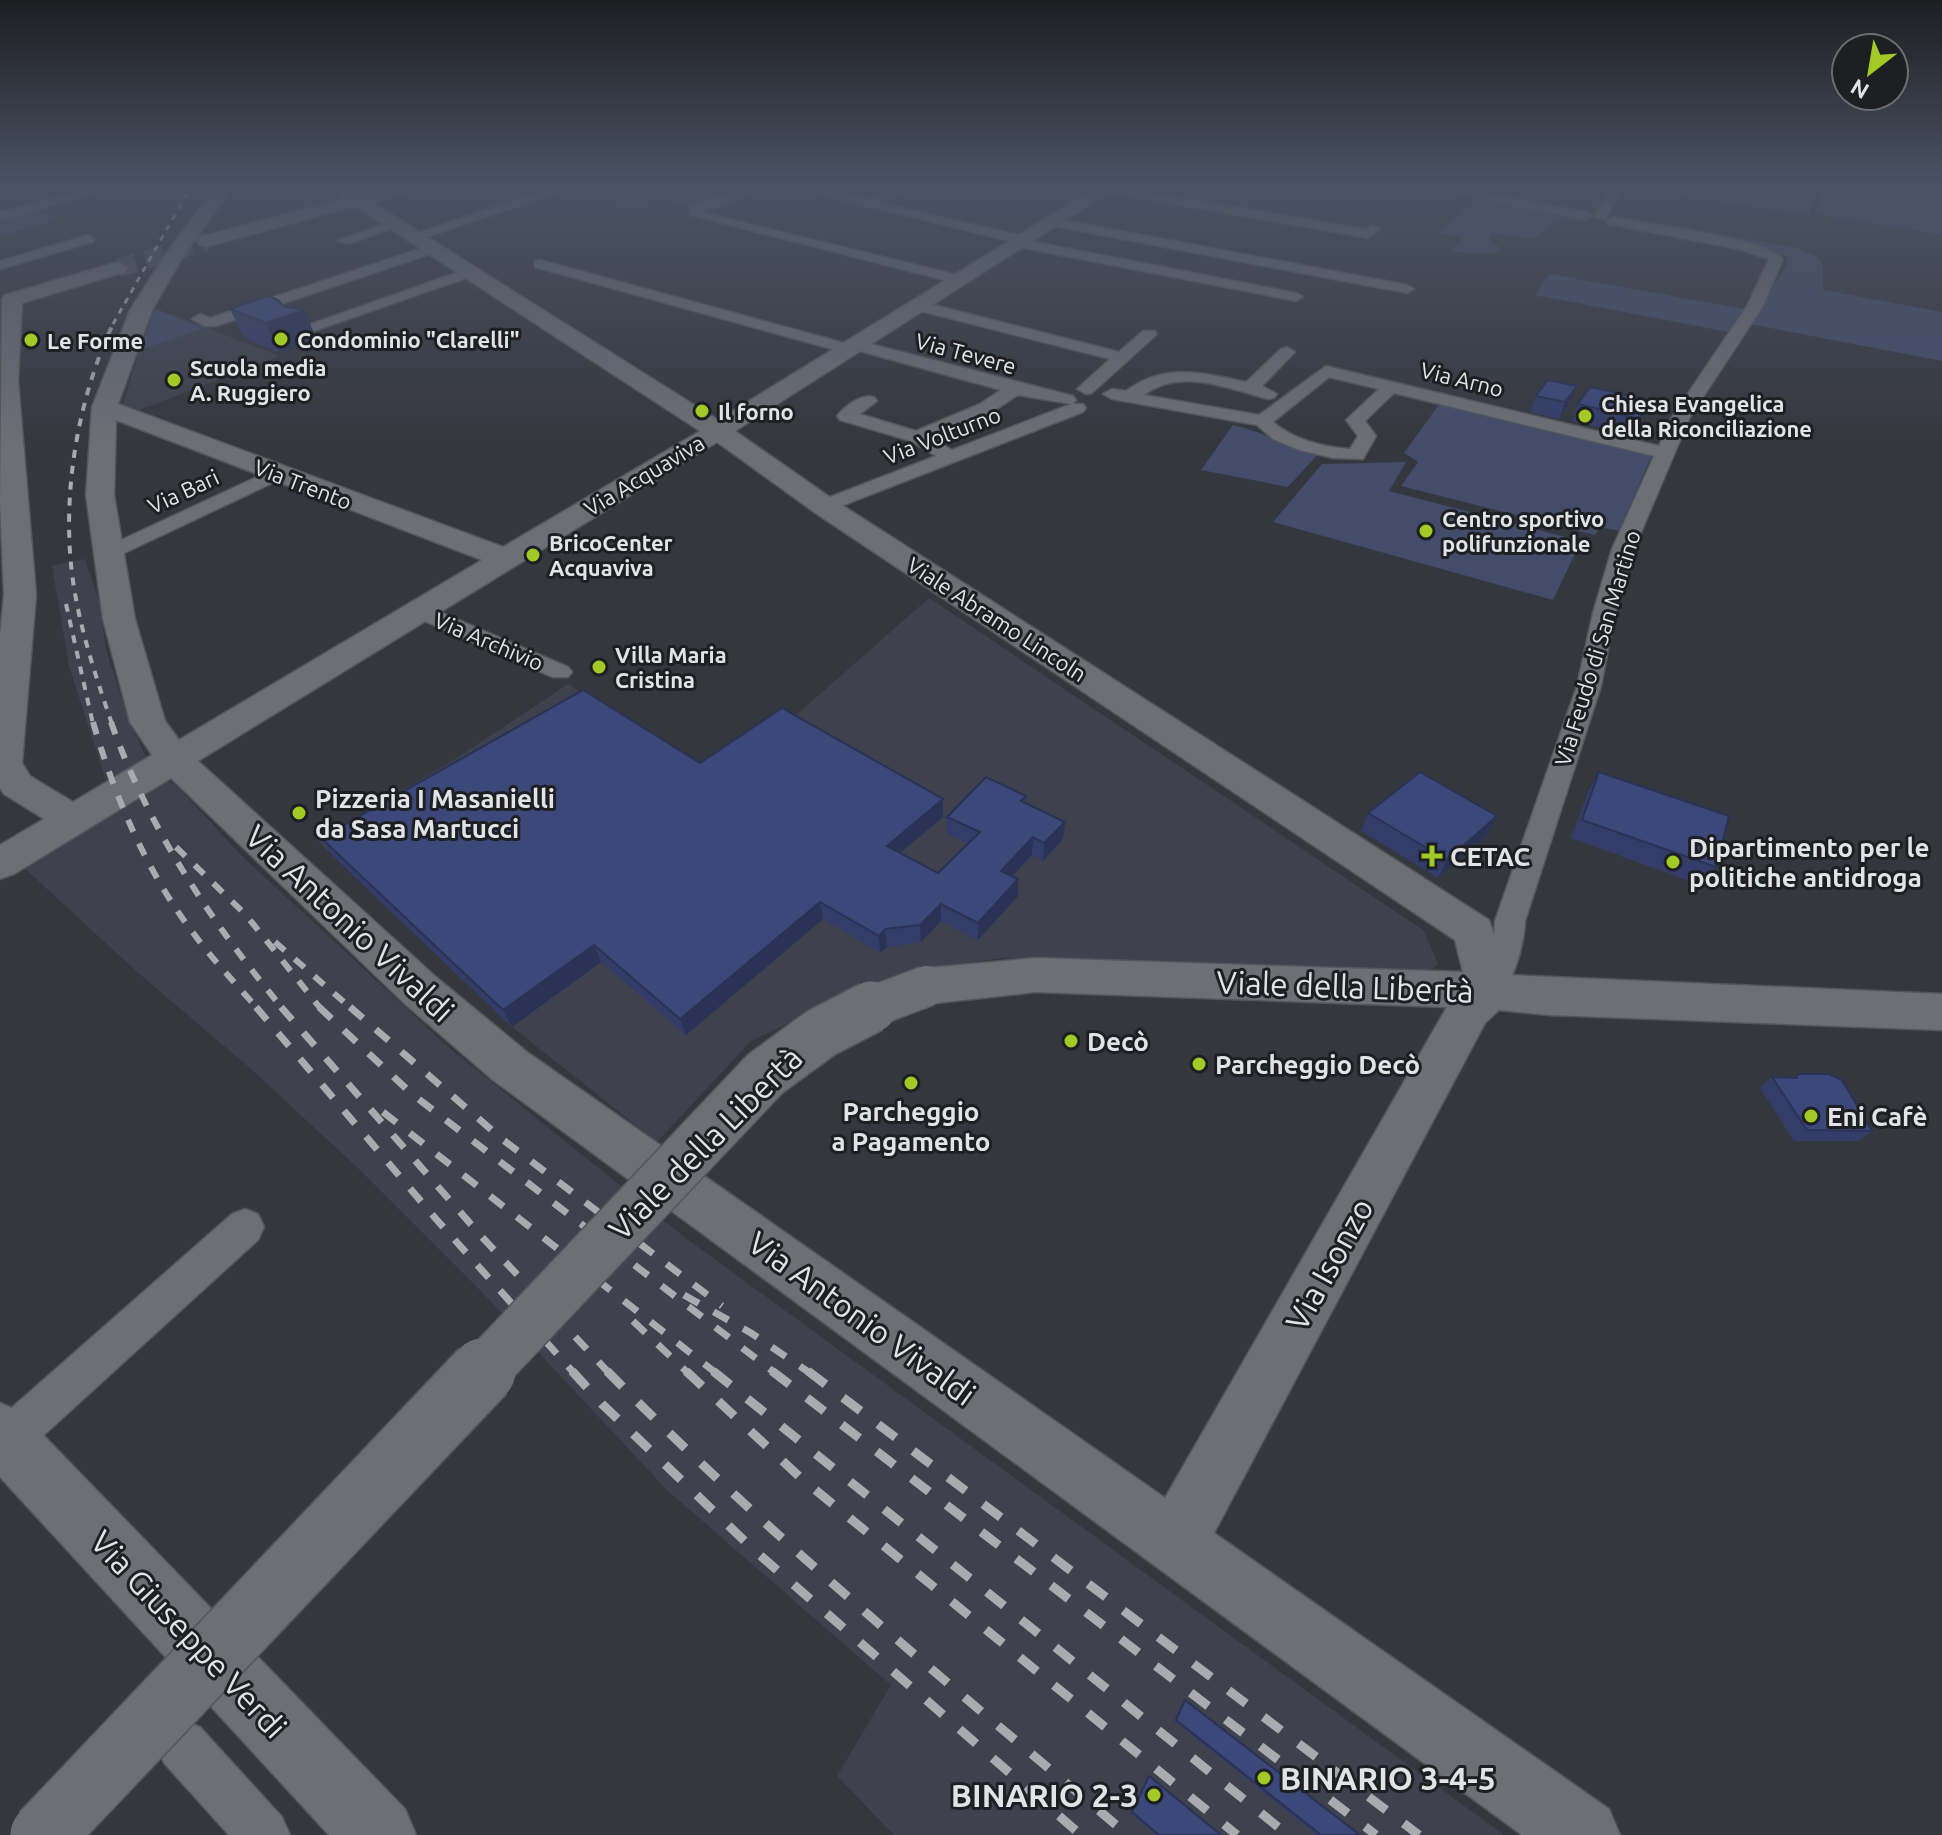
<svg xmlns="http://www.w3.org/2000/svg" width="1942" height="1835" viewBox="0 0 1942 1835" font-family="Ubuntu,sans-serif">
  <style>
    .built { fill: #3f424e }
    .green { fill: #434c6a }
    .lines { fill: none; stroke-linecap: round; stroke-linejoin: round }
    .secondary-tunnel { stroke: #4f5157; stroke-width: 19; stroke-dasharray: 19 10; stroke-linecap: butt }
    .street-casing { stroke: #54565b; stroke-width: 3 }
    .secondary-casing { stroke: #54565b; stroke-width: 3 }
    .street { fill: #6d6f76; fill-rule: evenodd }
    .secondary { fill: #6d6f76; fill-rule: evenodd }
    .rail-far4 { stroke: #a9abb0; stroke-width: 3; stroke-dasharray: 6 6; stroke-linecap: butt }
    .rail-far3 { stroke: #a9abb0; stroke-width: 4; stroke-dasharray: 8 8; stroke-linecap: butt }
    .rail-far2 { stroke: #a9abb0; stroke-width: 6; stroke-dasharray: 13 13; stroke-linecap: butt }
    .rail-far1 { stroke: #a9abb0; stroke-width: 7; stroke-dasharray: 17 17; stroke-linecap: butt }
    .rail { stroke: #a9abb0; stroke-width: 9; stroke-dasharray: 22 22; stroke-linecap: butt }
    .secondary-bridge-far2-casing { stroke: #54565b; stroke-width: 43; stroke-linecap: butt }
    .secondary-bridge-far1-casing { stroke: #54565b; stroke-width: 54; stroke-linecap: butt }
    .secondary-bridge-casing { stroke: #54565b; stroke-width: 68; stroke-linecap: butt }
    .secondary-bridge-far2 { stroke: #6d6f76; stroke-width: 40 }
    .secondary-bridge-far1 { stroke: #6d6f76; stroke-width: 51 }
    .secondary-bridge { stroke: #6d6f76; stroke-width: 65 }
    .wall { fill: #343d69 }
    .shaded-wall { fill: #2a3255 }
    .building { fill: #3c477a; stroke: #2a3255; stroke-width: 2 }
    .poi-dot { fill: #a3c926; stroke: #1e1f22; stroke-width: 3 }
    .labels { text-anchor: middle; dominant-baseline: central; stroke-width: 6; stroke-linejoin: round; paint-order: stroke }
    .far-poi-label { font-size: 22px; font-weight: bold; fill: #e2e3e7; stroke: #1e1f22; text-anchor: start }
    .far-street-label { font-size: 22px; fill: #e2e3e7; stroke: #1e1f22 }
    .poi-label { font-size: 26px; font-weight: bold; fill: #e2e3e7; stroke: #1e1f22; text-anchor: start }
    .near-street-label { font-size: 32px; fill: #e2e3e7; stroke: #1e1f22 }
    .near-poi-label { font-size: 32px; font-weight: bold; fill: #e2e3e7; stroke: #1e1f22; text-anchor: start }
  </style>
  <rect width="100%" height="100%" fill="#35373e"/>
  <path class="built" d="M586 185H751L694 206 662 198 632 208 568 191Z
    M152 307 280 356 137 411 123 405Z
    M85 559 99 601 106 650 126 712 157 782H170L178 787 241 855 448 1047 687 1239 1504 1835H894L837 1776 891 1685 667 1490 480 1290 360 1170 250 1068 135 970 21 865 115 808 69 666 52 566Z
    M929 598 1423 930 1438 964 1430 970 1416 972 1003 958 926 968 860 989 751 1041 657 1142 512 1027 318 841 457 758 568 684 711 775 785 725Z"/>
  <path class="green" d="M704 185H751L694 206 665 199Z
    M1629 185H1792L1816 189 1809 215 1627 188Z
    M1807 185 1942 186V235L1815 214 1822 188Z
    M1478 199 1586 220H1556L1532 239 1490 233V238L1500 249 1493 254 1452 252 1463 237 1438 233Z
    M33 210 60 219 0 236V219Z
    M1704 231 1797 248 1819 258 1823 267V290L1942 312V361L1750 324 1784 269 1788 261 1786 256 1756 245 1701 236Z
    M1550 274 1744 309 1729 332 1535 295Z
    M154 309 204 328 141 350Z
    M1440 403 1644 452 1651 457 1619 531 1600 527 1595 535 1401 486 1418 462 1404 453Z
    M1233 425C1263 432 1288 446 1319 453L1288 487 1201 470Z
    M1406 462 1389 491 1581 541 1553 600 1273 522 1322 464Z"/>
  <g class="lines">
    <path class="secondary-tunnel" d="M118 268 206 241"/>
    <defs>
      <path id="street" d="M102 185H123L0 220V212Z
        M561 185H580L418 240 406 237Z
        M752 185H771L701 212 965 277 967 280 960 284 690 215 689 207Z
        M783 185H806L866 199 900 185H918L880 203 1029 237 1030 241 1296 293 1303 297 1296 301 1019 247 1014 246 1013 242Z
        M1103 185 1365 229 1373 225 1380 229 1368 238 1107 192 1101 188Z
        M1415 185H1442L1586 212 1592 216 1586 220Z
        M1612 185H1624L1606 218H1596L1595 215Z
        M1613 217C1643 223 1769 239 1783 259L1763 306 1690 417 1634 549 1615 613 1601 686 1525 921C1524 947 1513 977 1501 1000L1490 1004 1479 1000 1474 991 1494 936 1495 921 1577 686 1593 613 1612 549 1654 456 1394 393 1365 421 1376 436 1363 459 1333 458 1299 450 1273 439 1257 425 1112 399 1103 394 1112 389 1126 391C1166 362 1202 373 1246 382L1281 349 1287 347 1295 352 1262 386 1277 394 1274 398 1268 399C1229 389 1181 367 1144 395L1259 415 1326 366 1659 446 1672 417 1747 306 1769 259 1738 249 1608 224 1606 221ZM1329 377 1379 389 1346 420 1358 436 1350 449C1323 447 1294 440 1273 422Z
        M1053 218 1407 285 1414 289 1407 293 1048 225V219Z
        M389 222 401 225 349 244 337 241Z
        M88 235 95 239 93 242 0 269V261Z
        M431 245 438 249 436 252 216 326H204L192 319 200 314 210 318Z
        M540 260 848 344 855 340 1073 396 1076 400 1073 404H1083L1086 408 1083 412 831 510H817L814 506 817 502 936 456 911 441 840 420 837 416C845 406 861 394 874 397L877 401 860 414 916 431 980 404 1001 390 856 350 843 352 535 267V261ZM1018 395 1071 404 952 450 931 438 992 412Z
        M467 269 474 273 472 276 308 333H296L294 330Z
        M918 301 1119 352 1143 331H1155L1157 334 1092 393 1086 394 1077 389 1110 359 913 309 910 306Z
        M276 468 286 474 283 478 118 556H104L100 552 104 548Z
        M419 603 568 667 572 672 568 677H552L411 615 408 610 411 605Z
        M245 1209 258 1214 264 1227 258 1240 22 1455 7 1461 0 1458V1418L232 1214Z
        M182 1720 200 1727 282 1817 290 1835H229L164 1763 157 1745 164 1727Z"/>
      <path id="secondary" d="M217 185H234L181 260 152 310 118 404 503 547 700 431 355 206 206 247 199 245 197 241 199 237 343 199 326 185H346L360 194 393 185H422L420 189 372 202 718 420 1100 185H1120L735 431 834 500 1489 920 1508 975 1942 994V1030L1549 1015 1499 1010 1485 1023 1214 1533 1609 1809 1620 1835H1522L493 1080 404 1003 171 778 14 874 0 879V845L44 819 4 794 0 788V635L4 595 0 502 2 299 5 295 118 262 128 268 125 272 22 303 18 380 36 595 22 763 30 776 73 802 152 755 130 722 103 619 86 495 92 407 130 310 165 255ZM116 420 482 560 179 740 165 721 135 619 114 495ZM717 442 814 512 1455 940 1463 972 1036 958 927 968 911 974 905 986 911 998 927 1004 1036 992 1447 1007 1165 1498 527 1052 436 977 198 761Z
        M0 1403 21 1412 405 1809 416 1835H329L0 1477Z"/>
    </defs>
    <use href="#street" class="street-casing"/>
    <use href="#secondary" class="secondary-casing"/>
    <use href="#street" class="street"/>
    <use href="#secondary" class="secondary"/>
    <path class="rail-far4" d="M113 324 192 185"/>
    <path class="rail-far3" d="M66 604 93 724
      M112 724C96 677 80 630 73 581 61 497 77 399 114 322"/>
    <path class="rail-far2" d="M93 722C114 795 147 873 194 934 213 960 236 984 258 1009
      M111 722C148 828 212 923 283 1009
      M176 847 246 915 321 1009
      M275 942 352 1009"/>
    <path class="rail-far1" d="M256 1007 436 1219 574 1373
      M281 1007 482 1237 609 1373
      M319 1007 412 1094 775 1373
      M350 1007 502 1139 722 1306
      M383 1112 716 1373
      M684 1295 751 1333 810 1373
      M633 1321 688 1373"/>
    <path class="rail" d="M572 1371 602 1404 754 1550 1081 1835
      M607 1371C770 1537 950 1685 1128 1835
      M686 1371 802 1479 1237 1835
      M713 1371 1288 1835
      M772 1371 1376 1835
      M808 1371 1419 1835"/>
    <defs>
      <path id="secondary-bridge-far2" d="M866 1009 927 986"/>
      <path id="secondary-bridge-far1" d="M482 1373 765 1074 821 1033 871 1007"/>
      <path id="secondary-bridge" d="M43 1835 483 1371"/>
    </defs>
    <use href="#secondary-bridge-far2" class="secondary-bridge-far2-casing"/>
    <use href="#secondary-bridge-far1" class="secondary-bridge-far1-casing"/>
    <use href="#secondary-bridge" class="secondary-bridge-casing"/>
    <use href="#secondary-bridge-far2" class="secondary-bridge-far2"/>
    <use href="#secondary-bridge-far1" class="secondary-bridge-far1"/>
    <use href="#secondary-bridge" class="secondary-bridge"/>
  </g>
  <path class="wall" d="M283 306 317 340 280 353 244 338 230 309Z
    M1577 386 1570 402 1559 419 1530 412 1536 396Z
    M1578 404 1642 417 1632 435 1572 421Z
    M700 763 943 799V817L900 853 938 873 968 844 947 834V817L1026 796 1025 803 1063 839 1043 861 1032 855 1012 876 1018 879V896L978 940 941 921 921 942 887 947 880 953 823 919 686 1035 601 962 512 1027 333 856 321 838Z
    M1599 772 1716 867 1703 886 1571 838 1589 790Z
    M1368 813 1488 834 1438 878 1361 831Z
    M1798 1074 1872 1131 1858 1141H1794L1760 1088 1772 1077 1794 1078Z
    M1185 1700 1360 1835H1317L1174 1721 1183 1702Z
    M1149 1776 1221 1835H1157L1130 1813 1147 1777Z"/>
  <path class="shaded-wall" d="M304 310 317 340 280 353 266 323Z
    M1577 386 1570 402 1559 419 1565 402Z
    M1650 400 1642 417 1632 435 1639 419Z
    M943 799V817L888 863 887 846Z
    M1497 816 1488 834 1438 878 1447 860Z
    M1065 822 1063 839 1043 861 1044 843Z
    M1033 837 1032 855 1001 888V871Z
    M1018 879V896L978 940V923Z
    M820 902 823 919 686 1035 680 1019Z
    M941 904V921L921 942 920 925Z
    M885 929 887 947 880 953 879 936Z
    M594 945 601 962 512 1027 503 1010Z"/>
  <path class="building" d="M268 296 278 300 283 306 304 310 266 323 230 309Z
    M1548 380 1577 386 1565 402 1536 396Z
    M1590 387 1650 400 1639 419 1578 404Z
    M583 690 700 763 782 708 943 799 887 846 938 873 980 832 947 817 986 777 1026 796 1021 801 1065 822 1044 843 1033 837 1001 871 1018 879 978 923 941 904 920 925 885 929 879 936 820 902 680 1019 594 945 503 1010 321 838Z
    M1420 772 1497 816 1447 860 1368 813Z
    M1599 772 1729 816 1716 867 1582 820Z
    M1798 1074H1829L1842 1080 1872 1131 1807 1130 1772 1077 1797 1078Z
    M1185 1700 1360 1835H1321L1176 1720Z
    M1149 1776 1221 1835H1159L1132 1812Z"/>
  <linearGradient id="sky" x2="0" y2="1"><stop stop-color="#1d1e22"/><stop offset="0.42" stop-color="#4b5363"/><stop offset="1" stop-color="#4b5363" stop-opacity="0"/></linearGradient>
  <rect width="1942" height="442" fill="url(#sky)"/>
  <g class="poi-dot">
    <circle cx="281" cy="339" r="8"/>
    <circle cx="31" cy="340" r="8"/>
    <circle cx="174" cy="380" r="8"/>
    <circle cx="702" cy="411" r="8"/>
    <circle cx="1585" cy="416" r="8"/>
    <circle cx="1426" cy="531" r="8"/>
    <circle cx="533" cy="555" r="8"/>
    <circle cx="599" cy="667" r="8"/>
    <circle cx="299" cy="813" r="8"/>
    <path d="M1428 844h8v8h8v8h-8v8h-8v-8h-8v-8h8z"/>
    <circle cx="1673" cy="862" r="8"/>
    <circle cx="1071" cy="1041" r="8"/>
    <circle cx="1199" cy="1064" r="8"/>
    <circle cx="911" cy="1083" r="8"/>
    <circle cx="1811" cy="1116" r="8"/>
    <circle cx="1264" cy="1778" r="8"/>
    <circle cx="1154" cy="1795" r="8"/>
  </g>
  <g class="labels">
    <g class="far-poi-label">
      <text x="297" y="339">Condominio "Clarelli"</text>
      <text x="47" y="340">Le Forme</text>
      <text x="190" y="367">Scuola media<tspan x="190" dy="25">A. Ruggiero</tspan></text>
      <text x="1601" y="403">Chiesa Evangelica<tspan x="1601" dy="25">della Riconciliazione</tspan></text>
      <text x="718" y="411">Il forno</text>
      <text x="1442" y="518">Centro sportivo<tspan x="1442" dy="25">polifunzionale</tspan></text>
      <text x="549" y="542">BricoCenter<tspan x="549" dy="25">Acquaviva</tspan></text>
      <text x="615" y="654">Villa Maria<tspan x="615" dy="25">Cristina</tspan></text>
    </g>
    <g class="far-street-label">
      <text transform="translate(966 353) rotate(15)">Via Tevere</text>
      <text transform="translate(1462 379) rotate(14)">Via Arno</text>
      <text transform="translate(942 435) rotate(-21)">Via Volturno</text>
      <text transform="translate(644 475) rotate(-31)">Via Acquaviva</text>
      <text transform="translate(303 484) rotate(21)">Via Trento</text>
      <text transform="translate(183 491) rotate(-25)">Via Bari</text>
      <text transform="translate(997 619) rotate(33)">Viale Abramo Lincoln</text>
      <text transform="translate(489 641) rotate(23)">Via Archivio</text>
      <text transform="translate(1597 648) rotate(-73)">Via Feudo di San Martino</text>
    </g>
    <g class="poi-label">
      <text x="315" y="798">Pizzeria I Masanielli<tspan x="315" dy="30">da Sasa Martucci</tspan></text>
      <text x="1689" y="847">Dipartimento per le<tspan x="1689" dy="30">politiche antidroga</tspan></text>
      <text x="1450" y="856">CETAC</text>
      <text x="1087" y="1041">Decò</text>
      <text x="1215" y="1064">Parcheggio Decò</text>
      <text x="911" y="1111" text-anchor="middle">Parcheggio<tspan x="911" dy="30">a Pagamento</tspan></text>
      <text x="1827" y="1116">Eni Cafè</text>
    </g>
    <g class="near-street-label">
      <text transform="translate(350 923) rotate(43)">Via Antonio Vivaldi</text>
      <text transform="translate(1345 986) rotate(2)">Viale della Libertà</text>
      <text transform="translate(705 1143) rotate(-45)">Viale della Libertà</text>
      <text transform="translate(1329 1264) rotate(-61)">Via Isonzo</text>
      <text transform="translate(862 1318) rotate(36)">Via Antonio Vivaldi</text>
      <text transform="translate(189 1634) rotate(47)">Via Giuseppe Verdi</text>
    </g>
    <g class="near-poi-label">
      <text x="1280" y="1778">BINARIO 3-4-5</text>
      <text x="1138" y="1795" text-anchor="end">BINARIO 2-3</text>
    </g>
  </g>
  <g transform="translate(1870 72) rotate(211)"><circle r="38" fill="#1e1f22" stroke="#6c6d71" stroke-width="2"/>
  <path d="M0-6L14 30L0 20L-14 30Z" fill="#a3c926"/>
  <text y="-12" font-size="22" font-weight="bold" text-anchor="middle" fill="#e2e3e7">N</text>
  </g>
</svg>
